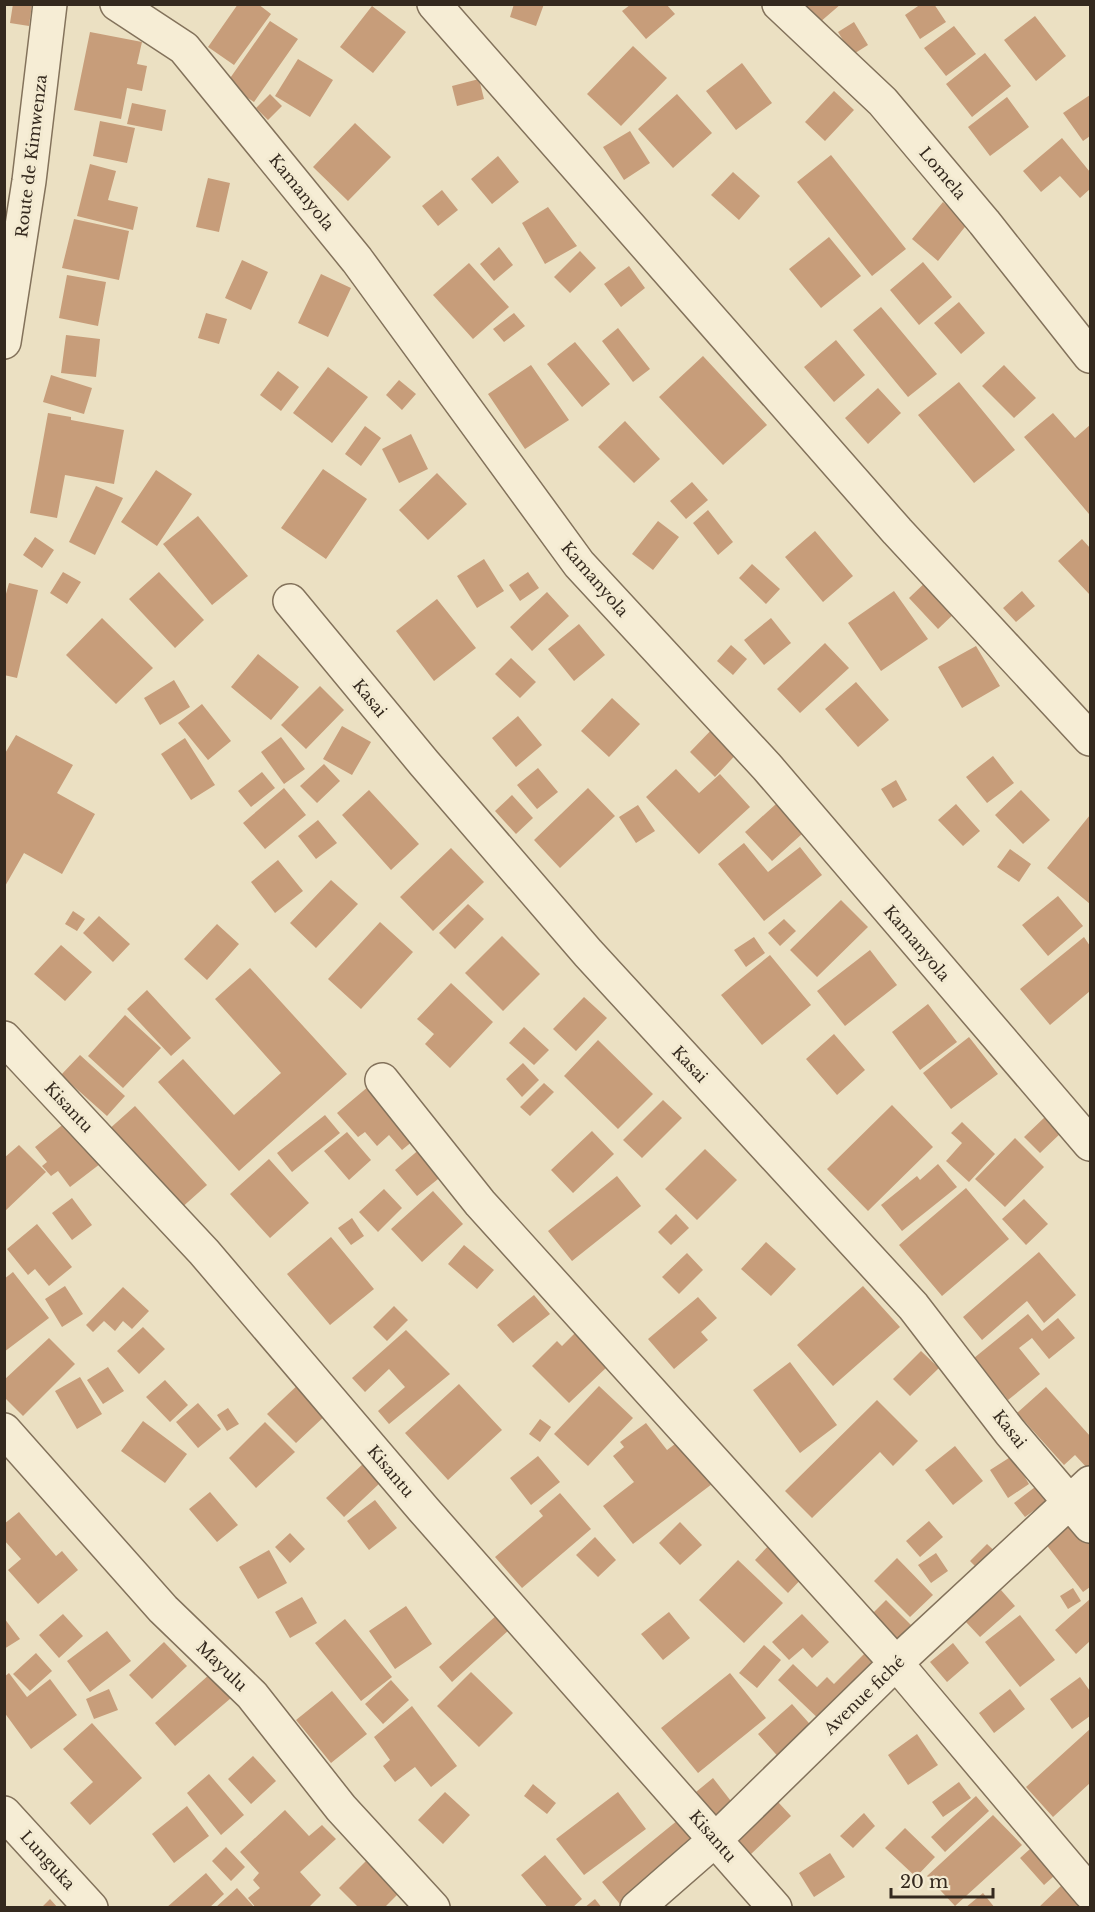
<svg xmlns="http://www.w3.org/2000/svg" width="1095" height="1912" viewBox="0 0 1095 1912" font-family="'Libre Baskerville',serif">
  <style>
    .building { fill: #c79d7a }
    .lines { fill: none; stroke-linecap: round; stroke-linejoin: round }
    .minor-casing { stroke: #83725b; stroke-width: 36 }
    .minor { stroke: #f6edd5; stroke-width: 33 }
    .labels { text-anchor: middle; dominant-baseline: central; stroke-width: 6; stroke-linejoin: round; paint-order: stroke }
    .street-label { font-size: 16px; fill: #34291e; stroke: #f3ead1 }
  </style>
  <rect width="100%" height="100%" fill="#ebe0c2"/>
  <path class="building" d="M13 4H32L29 26 10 23Z
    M238 4H258L271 14 234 65 208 47Z
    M514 4H544L536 26 510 17Z
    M791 4H841L812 29Z
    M921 4H934L946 22 920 39 905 15Z
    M630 5H667L675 14 646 39 622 11Z
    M372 6 406 32 373 73 340 47Z
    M1035 16 1066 56 1036 81 1004 40Z
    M270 21 298 39 254 102 226 84Z
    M854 22 868 45 852 55 838 32Z
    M954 26 976 54 946 76 924 48Z
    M90 32 142 42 137 64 147 66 142 91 127 88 121 119 74 110Z
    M633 46 667 78 621 126 587 94Z
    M985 53 1011 86 972 117 946 84Z
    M298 59 333 80 310 117 275 96Z
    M742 63 772 103 736 130 706 91Z
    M479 79 484 99 457 106 452 86Z
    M834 91 854 110 825 141 805 122Z
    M270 94 282 106 268 120 256 108Z
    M677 94 712 133 673 168 638 129Z
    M1090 95V136L1083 141 1063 113Z
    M1007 97 1029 127 990 156 968 127Z
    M132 103 166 110 162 131 127 124Z
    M100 121 135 128 127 163 93 156Z
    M355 123 391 157 348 201 313 167Z
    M630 131 650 163 624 180 603 147Z
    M1062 138 1090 172V189L1080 198 1060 176 1041 192 1023 171Z
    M831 155 906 249 872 276 797 182Z
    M498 156 519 182 492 204 471 179Z
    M90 164 116 171 108 200 138 207 133 230 77 216Z
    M733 172 760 196 739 220 711 195Z
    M208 178 230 183 219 232 196 227Z
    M442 190 458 210 438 226 422 206Z
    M943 202 968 223 938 261 912 239Z
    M548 207 577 246 545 264 522 223Z
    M74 219 129 231 119 280 62 268Z
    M829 237 861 276 821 308 789 269Z
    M499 247 513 265 494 281 480 264Z
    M580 251 596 268 570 293 554 277Z
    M242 260 268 272 251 310 225 298Z
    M923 262 952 297 919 325 890 290Z
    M469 263 509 307 473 339 433 295Z
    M629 266 645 288 621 307 604 284Z
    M321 274 351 288 328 337 298 323Z
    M67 275 106 282 98 326 59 318Z
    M959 302 985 333 961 354 934 323Z
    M881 307 937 374 908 397 853 330Z
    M206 313 227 319 219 344 198 338Z
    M514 313 525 326 504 342 493 329Z
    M618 328 650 369 633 382 602 341Z
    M66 335 100 339 96 377 61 373Z
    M836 340 865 375 834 402 804 367Z
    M575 342 610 384 582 407 547 364Z
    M703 356 767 425 723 465 659 397Z
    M531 365 569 420 525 449 488 394Z
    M1004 365 1036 398 1014 418 982 386Z
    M328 367 368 397 332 443 293 413Z
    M278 371 299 387 281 411 260 395Z
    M51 375 92 388 84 414 43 402Z
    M399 380 416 394 402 410 386 395Z
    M959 382 1015 450 974 483 918 415Z
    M878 388 901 413 868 444 845 418Z
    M48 413 71 417V420L124 430 114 484 65 475 57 518 30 513Z
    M1053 413 1075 438 1090 425 1089 514 1024 437Z
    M625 421 660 459 634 483 598 447Z
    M365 426 381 438 361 466 345 454Z
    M411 434 428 469 399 483 382 449Z
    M323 469 367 499 326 559 281 528Z
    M156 470 192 494 157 546 121 522Z
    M437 473 467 504 428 540 399 510Z
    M692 482 708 500 686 519 670 501Z
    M96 486 123 498 95 555 69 542Z
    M708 510 733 542 718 555 693 523Z
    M198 516 248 576 212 605 163 544Z
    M658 521 679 537 653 570 632 554Z
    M815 531 853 576 823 602 785 557Z
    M35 537 54 550 42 568 23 555Z
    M1082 539 1090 548V595L1058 561Z
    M484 559 504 591 477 608 457 576Z
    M752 564 780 589 766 604 739 578Z
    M63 572 81 582 67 604 50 593Z
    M159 572 204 620 175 648 129 599Z
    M528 572 539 588 520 601 509 585Z
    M930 578 959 609 938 629 909 598Z
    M9 583 38 590 17 678 4 675V601Z
    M894 591 928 639 881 671 848 623Z
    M1022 591 1035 606 1016 622 1003 608Z
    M547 592 569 616 532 651 510 627Z
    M437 599 476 648 434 681 396 631Z
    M102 618 153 668 116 704 66 655Z
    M771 618 791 643 764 665 744 640Z
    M579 624 605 655 574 681 548 649Z
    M825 643 849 668 800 713 777 689Z
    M731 645 747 659 733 675 717 661Z
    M976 646 1000 686 962 708 938 667Z
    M258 654 299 687 271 720 231 687Z
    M511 658 536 682 520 698 495 674Z
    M174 680 190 707 160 725 144 698Z
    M856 682 889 720 858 747 825 709Z
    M320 686 344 710 306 749 281 725Z
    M612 698 640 724 609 757 581 731Z
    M202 704 231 741 208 760 178 723Z
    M518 716 542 745 516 767 492 738Z
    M717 724 742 748 715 777 690 752Z
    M342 726 371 742 352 775 323 759Z
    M16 735 73 765 57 793 95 814 62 874 24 853 4 888V755Z
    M281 737 305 769 284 784 261 752Z
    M185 738 215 785 191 800 161 754Z
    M993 756 1014 783 987 803 966 777Z
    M324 764 340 781 317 803 300 786Z
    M538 768 558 792 537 809 517 785Z
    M676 769 699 793 720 774 750 807 699 854 646 797Z
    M262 772 275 788 251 807 238 791Z
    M896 780 907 800 893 808 881 789Z
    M284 788 306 815 265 849 243 823Z
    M588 788 615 816 560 868 534 840Z
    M369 790 419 844 391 870 342 815Z
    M1021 790 1050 820 1023 844 995 815Z
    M512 795 533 818 516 834 495 811Z
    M776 804 803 833 772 861 745 832Z
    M956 804 980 831 963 846 938 820Z
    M638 805 655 831 636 843 619 817Z
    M1090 815V904L1047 868Z
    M318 820 337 843 316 859 298 836Z
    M744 843 768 872 800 847 822 875 764 921 718 864Z
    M451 848 484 882 433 931 400 897Z
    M1010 849 1031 864 1019 882 997 867Z
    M278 860 303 891 275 913 251 882Z
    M331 880 358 904 316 948 290 923Z
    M1058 896 1083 926 1048 956 1022 925Z
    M841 900 868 927 817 977 790 950Z
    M468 904 484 919 455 949 439 933Z
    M73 911 85 919 77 931 65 924Z
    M99 916 130 944 113 962 83 933Z
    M784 919 796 931 780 946 768 933Z
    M380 922 413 952 361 1009 328 979Z
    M217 924 239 944 207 980 184 959Z
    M502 936 540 974 503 1011 465 973Z
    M754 937 765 953 746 967 734 950Z
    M1084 937 1090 946V991L1050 1025 1020 989Z
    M61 945 92 972 65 1001 34 974Z
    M870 950 897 985 845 1026 817 991Z
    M770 955 811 1005 762 1045 721 995Z
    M250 968 347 1074 239 1171 158 1082 183 1059 234 1115 281 1073 215 999Z
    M451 983 493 1022 450 1068 425 1044 434 1034 417 1019Z
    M147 990 191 1038 171 1056 127 1009Z
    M584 997 607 1018 576 1051 553 1029Z
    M928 1004 957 1042 920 1070 892 1032Z
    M125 1015 161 1048 123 1088 88 1056Z
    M524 1027 549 1050 534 1065 509 1043Z
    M834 1034 865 1070 837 1095 806 1059Z
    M969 1037 998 1074 951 1109 923 1073Z
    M598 1040 653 1094 618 1129 564 1076Z
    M80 1055 125 1096 107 1116 61 1075Z
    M523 1063 539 1080 522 1097 506 1079Z
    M544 1083 554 1092 530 1116 520 1107Z
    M369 1086 414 1140 402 1150 389 1135 377 1146 365 1132 358 1137 337 1113Z
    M663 1100 682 1118 642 1158 623 1140Z
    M892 1105 933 1147 868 1211 827 1169Z
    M135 1106 207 1185 179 1210 107 1131Z
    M325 1115 340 1133 292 1172 277 1153Z
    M1046 1116 1062 1132 1040 1153 1024 1137Z
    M66 1122 100 1164 70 1187 58 1171 51 1176 42 1166 47 1162 35 1147Z
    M962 1122 995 1154 969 1182 946 1161 962 1143 951 1133Z
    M592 1131 614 1154 573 1193 551 1170Z
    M347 1132 371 1160 349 1180 324 1151Z
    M1015 1138 1044 1167 1005 1207 975 1179Z
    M19 1145 46 1172 4 1212V1158Z
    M421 1148 443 1175 417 1196 395 1170Z
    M705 1149 737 1180 697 1220 665 1189Z
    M269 1159 309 1203 270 1238 230 1194Z
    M938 1164 957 1187 902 1231 881 1205 917 1176 920 1180Z
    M617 1176 641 1206 572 1261 548 1231Z
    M966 1188 1009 1239 942 1296 899 1245Z
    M384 1189 402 1208 378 1232 359 1212Z
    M433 1191 463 1224 422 1262 391 1229Z
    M72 1198 92 1225 72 1240 52 1213Z
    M1024 1199 1048 1224 1026 1245 1002 1219Z
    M676 1214 689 1228 671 1245 658 1232Z
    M352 1218 364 1236 351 1245 338 1228Z
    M37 1224 72 1267 49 1286 35 1269 28 1275 7 1249Z
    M331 1237 374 1289 330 1325 287 1274Z
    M766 1242 796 1269 771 1296 741 1269Z
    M464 1245 494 1270 477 1289 448 1264Z
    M1039 1252 1076 1295 1044 1323 1027 1301 982 1340 963 1317Z
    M687 1253 703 1270 679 1294 662 1277Z
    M13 1272 49 1318 4 1352V1279Z
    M65 1286 83 1314 62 1327 45 1299Z
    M863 1286 900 1327 833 1386 797 1345Z
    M123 1287 149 1311 132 1329 123 1321 115 1331 104 1321 93 1332 86 1325Z
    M534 1295 550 1314 513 1343 497 1325Z
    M698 1297 717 1318 701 1332 708 1340 674 1369 648 1339Z
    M394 1306 408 1320 387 1341 373 1327Z
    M1028 1314 1042 1331 1058 1318 1075 1338 1049 1359 1032 1338 1019 1348 1040 1374 1008 1400 974 1358Z
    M143 1327 165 1349 139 1374 117 1351Z
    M406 1330 450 1374 389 1424 378 1411 405 1387 389 1369 365 1392 352 1378Z
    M575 1333 608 1366 569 1403 532 1366 557 1341 562 1346Z
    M49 1338 75 1364 23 1416 4 1397V1380Z
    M921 1351 939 1368 910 1396 893 1379Z
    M790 1362 837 1425 800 1453 753 1390Z
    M108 1367 124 1391 103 1404 87 1380Z
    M80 1377 102 1414 77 1429 55 1391Z
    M165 1380 188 1405 170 1422 146 1397Z
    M301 1382 329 1412 296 1443 267 1414Z
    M459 1384 502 1430 448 1480 405 1433Z
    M599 1386 633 1418 588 1466 554 1434Z
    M1046 1387 1090 1436V1467L1088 1469 1075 1455 1064 1465 1017 1413Z
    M877 1400 918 1441 893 1466 880 1452 812 1518 785 1491Z
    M198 1403 221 1429 198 1448 176 1422Z
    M228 1408 239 1424 227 1431 217 1415Z
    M540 1419 551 1427 540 1442 529 1434Z
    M143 1421 187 1454 165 1483 121 1451Z
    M265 1422 295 1452 256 1488 229 1458Z
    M646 1423 667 1450 679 1441 712 1484 633 1544 603 1506 634 1482 613 1456 624 1447 620 1442Z
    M955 1446 983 1481 953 1505 925 1470Z
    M538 1456 560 1482 531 1505 510 1478Z
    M1012 1456 1029 1484 1008 1498 990 1470Z
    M364 1463 381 1482 344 1517 326 1498Z
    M1043 1481 1054 1496 1025 1517 1014 1503Z
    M210 1492 238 1525 217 1542 189 1509Z
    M560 1493 591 1529 522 1588 495 1557 543 1516 539 1511Z
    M375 1500 397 1528 369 1550 347 1521Z
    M19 1512 56 1556 62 1551 78 1570 38 1604 8 1570 21 1559 4 1540V1524Z
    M1074 1520 1090 1541V1587L1083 1592 1045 1543Z
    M929 1521 943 1537 920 1557 906 1541Z
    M680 1522 702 1545 680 1565 659 1543Z
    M290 1533 305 1549 290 1563 275 1547Z
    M595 1537 616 1560 598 1577 576 1555Z
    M771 1543 805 1575 788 1593 755 1560Z
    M987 1544 1000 1556 983 1574 970 1561Z
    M269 1550 287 1583 258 1599 239 1567Z
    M936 1553 948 1571 931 1583 918 1565Z
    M897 1558 933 1595 910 1617 874 1581Z
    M738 1560 783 1603 744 1643 699 1600Z
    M1073 1588 1081 1601 1068 1609 1060 1596Z
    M1001 1590 1015 1606 980 1637 965 1621Z
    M302 1597 317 1623 290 1638 275 1612Z
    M1090 1599V1641L1076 1654 1055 1630Z
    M886 1600 912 1626 893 1645 867 1619Z
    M406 1606 432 1644 395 1669 369 1631Z
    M669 1612 690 1638 663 1660 641 1634Z
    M63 1614 83 1636 59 1658 39 1635Z
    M498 1614 510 1629 452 1682 439 1667Z
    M802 1614 829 1642 812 1658 803 1648 789 1660 772 1642Z
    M1020 1615 1055 1660 1020 1687 985 1642Z
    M4 1618 20 1639 4 1649Z
    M345 1619 392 1677 361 1701 315 1643Z
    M107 1631 131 1661 90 1692 67 1661Z
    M164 1642 187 1666 152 1699 129 1675Z
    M953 1643 969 1663 947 1682 930 1662Z
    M764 1645 781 1660 757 1688 739 1673Z
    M868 1650 882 1664 824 1724 778 1680 793 1664 817 1687 827 1677 834 1684Z
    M36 1653 52 1671 30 1691 13 1674Z
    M471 1672 513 1713 479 1747 437 1706Z
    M9 1673 27 1697 50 1679 77 1715 31 1749 4 1712V1677Z
    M730 1673 766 1718 698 1773 661 1728Z
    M210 1674 231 1698 175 1746 155 1723Z
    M1080 1677 1090 1691V1716L1072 1729 1050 1699Z
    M391 1680 409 1700 383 1724 365 1704Z
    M109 1689 118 1710 94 1719 86 1699Z
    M1010 1689 1025 1709 994 1733 979 1713Z
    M332 1691 367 1734 331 1763 296 1720Z
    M792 1704 816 1731 782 1761 758 1734Z
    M412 1706 457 1766 431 1787 415 1767 395 1782 383 1766 390 1760 374 1737Z
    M92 1723 142 1778 90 1825 70 1803 93 1782 63 1749Z
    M1090 1729V1783L1053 1817 1026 1787Z
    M917 1734 938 1765 908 1785 888 1755Z
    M253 1756 276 1781 251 1804 228 1779Z
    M209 1774 244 1815 221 1835 187 1793Z
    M713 1778 734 1805 717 1818 696 1792Z
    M959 1782 971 1798 943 1817 932 1802Z
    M533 1784 556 1803 547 1814 524 1796Z
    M445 1792 470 1815 443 1844 418 1820Z
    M618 1792 646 1829 584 1875 556 1839Z
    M976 1796 989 1811 945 1852 931 1837Z
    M778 1802 791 1816 750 1855 730 1835 756 1823Z
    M187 1806 209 1836 174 1863 152 1834Z
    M285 1810 309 1836 322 1825 336 1839 300 1872 321 1895 308 1908H256L248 1898 260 1888 253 1880 259 1873 240 1852Z
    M864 1813 875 1826 853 1848 840 1836Z
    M993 1815 1022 1845 955 1906 927 1876Z
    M678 1820 699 1845 623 1908 602 1882Z
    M905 1828 935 1857 916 1877 885 1848Z
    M1040 1840 1064 1867 1044 1885 1020 1858Z
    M226 1847 245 1867 231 1881 212 1861Z
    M830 1853 845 1877 814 1897 799 1873Z
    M545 1855 582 1899 572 1908H548L521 1875Z
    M369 1858 401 1891 384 1908H359L339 1888Z
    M206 1873 224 1894 209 1908H166Z
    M1064 1883 1088 1908H1038Z
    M237 1888 255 1908H215Z
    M983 1893 995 1908H965Z
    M50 1899 58 1908H41Z
    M595 1899 602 1908H584Z"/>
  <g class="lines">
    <defs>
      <path id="minor" d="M117 4 184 48 357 260 579 564 767 767 1090 1144
        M434 4 897 531 1090 739
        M779 4 883 102 984 222 1090 356
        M4 342 29 181 50 4
        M290 601 424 763 588 953 913 1306 1010 1432 1090 1526
        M4 1038 204 1252 424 1510 775 1908
        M382 1080 480 1203 896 1663 1090 1893
        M4 1430 163 1609 252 1695 341 1808 433 1908
        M4 1813 91 1908
        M637 1908 716 1839 896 1663 1090 1483"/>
    </defs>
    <use href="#minor" class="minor-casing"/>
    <use href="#minor" class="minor"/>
  </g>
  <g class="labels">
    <g class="street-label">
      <text transform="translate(31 156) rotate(-83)">Route de Kimwenza</text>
      <text transform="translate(943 173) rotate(50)">Lomela</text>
      <text transform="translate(302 192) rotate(51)">Kamanyola</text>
      <text transform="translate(595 579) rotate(49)">Kamanyola</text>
      <text transform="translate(370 698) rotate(51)">Kasai</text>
      <text transform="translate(917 943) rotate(50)">Kamanyola</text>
      <text transform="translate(690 1064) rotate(47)">Kasai</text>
      <text transform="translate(69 1107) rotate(47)">Kisantu</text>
      <text transform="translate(1010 1429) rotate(52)">Kasai</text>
      <text transform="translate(391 1471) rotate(50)">Kisantu</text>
      <text transform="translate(222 1666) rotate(44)">Mayulu</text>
      <text transform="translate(864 1695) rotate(-44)">Avenue fiché</text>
      <text transform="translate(713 1836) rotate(49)">Kisantu</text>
      <text transform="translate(48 1860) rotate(48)">Lunguka</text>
    </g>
  </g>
  <rect width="1095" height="1912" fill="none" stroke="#34291e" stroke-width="12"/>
  <path d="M891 1888v9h102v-9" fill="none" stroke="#34291e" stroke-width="3"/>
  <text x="900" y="1888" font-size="18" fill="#34291e" stroke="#f3ead1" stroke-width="4.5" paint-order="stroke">20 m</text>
</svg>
